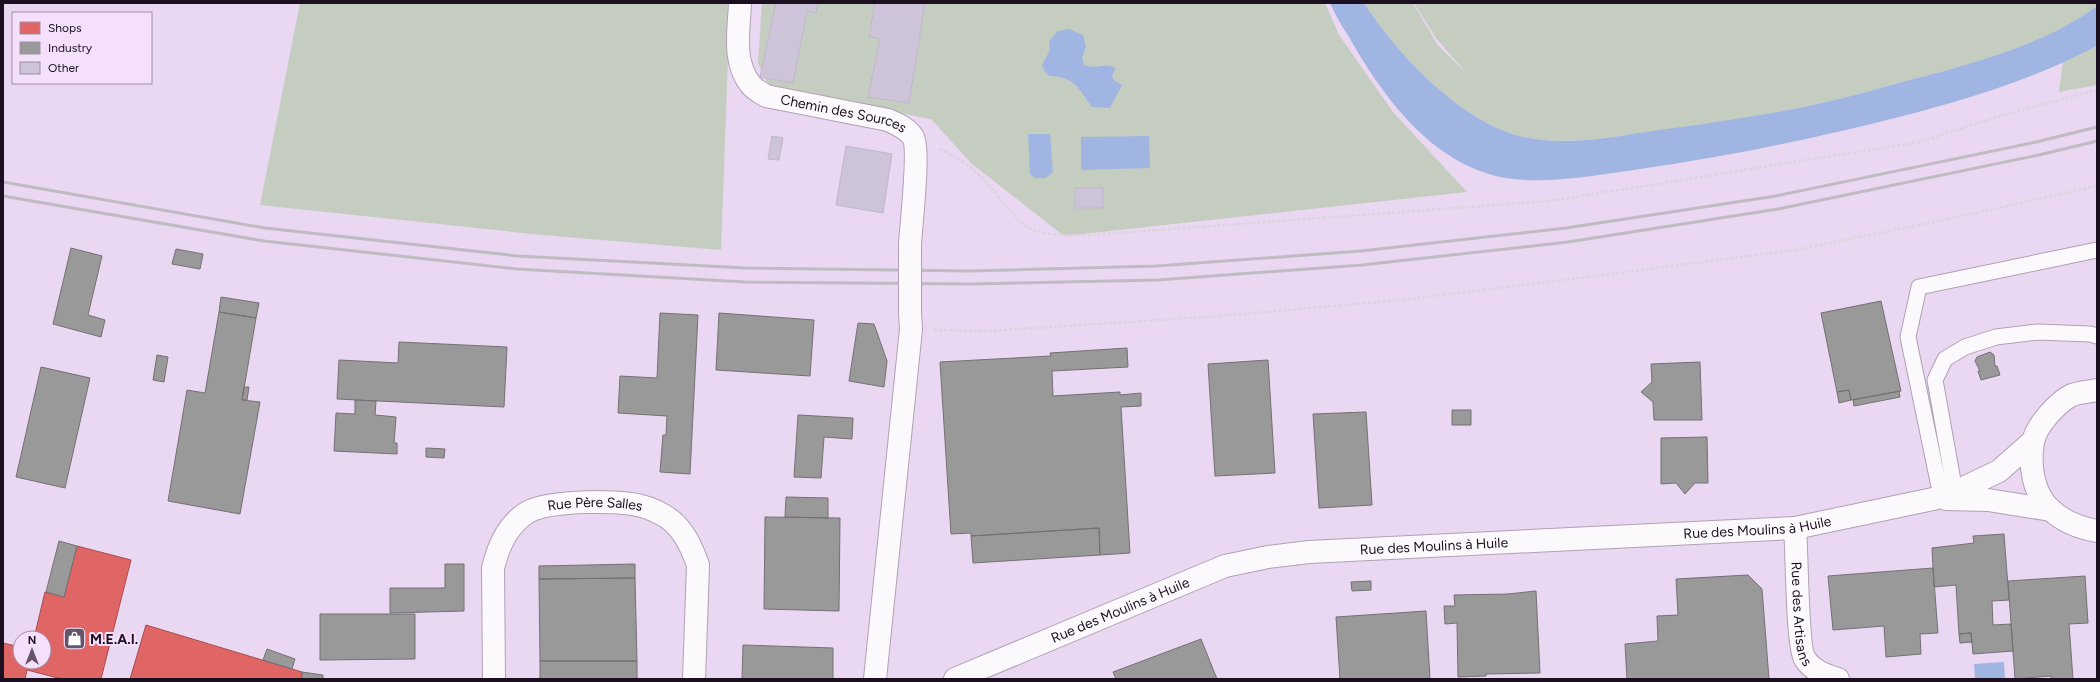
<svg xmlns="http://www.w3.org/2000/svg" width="2100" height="682" viewBox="0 0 2100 682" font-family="Figtree,sans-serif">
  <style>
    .green { fill: #c4cdc0 }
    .water { fill: #a1b5e2 }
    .shops { fill: #e06666; stroke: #a54c51 }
    .industry { fill: #999; stroke: #747075 }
    .building { fill: #cec4d9; stroke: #c1b6cc }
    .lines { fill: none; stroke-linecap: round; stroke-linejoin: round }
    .lane-casing { stroke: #b0a1b4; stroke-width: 17 }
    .street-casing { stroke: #b0a1b4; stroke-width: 24 }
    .path { stroke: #dbd4dd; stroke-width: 2.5; stroke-dasharray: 3 2; stroke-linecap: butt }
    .lane { stroke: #fcf9fd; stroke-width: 15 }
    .street { stroke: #fcf9fd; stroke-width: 22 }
    .rail { stroke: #c0bbc2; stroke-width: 3 }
    .street-bridge-casing { stroke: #b0a1b4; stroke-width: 24; stroke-linecap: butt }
    .street-bridge { stroke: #fcf9fd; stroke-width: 22 }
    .labels { text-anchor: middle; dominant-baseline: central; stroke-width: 4; stroke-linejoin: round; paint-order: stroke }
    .street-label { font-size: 14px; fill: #1c1020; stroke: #f5e0fc }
    .poi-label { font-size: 14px; font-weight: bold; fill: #1c1020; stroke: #f5e0fc; text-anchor: start }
  </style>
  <rect width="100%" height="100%" fill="#ead7f1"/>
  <path class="green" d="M300 3H730L721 250 542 235 260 205Z
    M762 3H1325L1339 35 1393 112 1467 192 1064 236 971 163 931 119 771 90 758 63Z
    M1364 3H1413L1437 44 1467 74 1436 38 1414 3H2097V6C2048 42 1987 59 1929 75 1900 82 1872 91 1843 98 1784 112 1723 122 1663 130 1612 136 1556 150 1507 132 1452 112 1395 51 1364 3Z
    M2097 46V85L2059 92 2063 62Z"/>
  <path class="water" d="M1330 3H1364C1395 51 1452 112 1507 132 1555 150 1609 137 1659 130 1720 122 1782 113 1843 98 1872 91 1900 82 1929 75 1987 59 2048 42 2097 6V46C2025 84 1945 106 1867 125 1792 143 1716 158 1640 169 1596 175 1532 188 1489 174 1425 155 1380 92 1349 37 1342 26 1335 15 1330 3Z
    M1069 29 1083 35 1086 47 1082 58 1084 65C1098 70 1103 62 1116 68L1112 75 1114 80 1122 85 1110 108 1092 107C1078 88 1075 77 1049 76L1044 70 1042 65 1050 50 1049 41 1058 31Z
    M1028 134H1050L1053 172 1046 178H1035L1030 174Z
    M1149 136 1150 168 1081 170V137Z
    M2004 662 2005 679H1975L1974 664Z"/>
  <path class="shops" d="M77 546 131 560 101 679H62L27 670 25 679H3V643L20 647V662H44V638H34L45 592 64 597Z
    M146 625 302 672V679H130Z"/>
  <path class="industry" d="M71 248 102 256 88 315 105 320 101 337 53 324Z
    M176 249 203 254 200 269 172 264Z
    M221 297 259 303 256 318 219 312Z
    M1881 301 1901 391 1851 400 1849 390 1837 392 1821 313Z
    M219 312 256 318 242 400 260 402 240 514 168 501 187 390 205 393Z
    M660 313 698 315 690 474 660 472 663 435H666L667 416 618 413 620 376 657 378Z
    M719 313 814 320 810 376 716 370Z
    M858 323 874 324 887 361 884 387 849 381Z
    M399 342 507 347 504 407 337 399 339 360 398 363Z
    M1127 348 1128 367 1052 371 1053 396 1120 392V395L1141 393V406L1121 407 1130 553 1100 555 1099 528 971 536V533L951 534 940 362 1051 356 1050 353Z
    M1990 352 1994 355 1995 366H1997L2000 375 1981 380 1978 371H1980L1975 361 1977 357Z
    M157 355 168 357 164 382 153 380Z
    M1268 360 1275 473 1215 476 1208 364Z
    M1700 362 1702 420H1654L1653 402 1641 392 1652 382 1651 364Z
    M41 367 90 378 65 488 16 477Z
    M244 387H249L247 400H242Z
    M1849 390 1851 400 1839 403 1837 392Z
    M1899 391 1900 397 1854 406 1853 400Z
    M355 400 376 401 375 415 396 417 394 443H397V454L334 451 336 413 355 414Z
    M1452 410H1471V425H1452Z
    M1366 412 1372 505 1319 508 1313 414Z
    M798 415 853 418 852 439 824 437 821 478 794 477Z
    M1707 437 1708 483H1695L1685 494 1676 483 1661 484V438Z
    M426 448 445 449 444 458 426 457Z
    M786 497 828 498V518L785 517Z
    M765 517 840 518 839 611 764 609Z
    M1099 528 1100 555 973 563 971 536Z
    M2004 534 2009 600 1992 601 1993 625 2011 624 2013 651 1973 654 1971 633 1959 634 1956 585 1934 587 1932 548 1974 543 1973 536Z
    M59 541 77 546 64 597 46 592Z
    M445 564H464V611L390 613V588H445Z
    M635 564V578L539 579V566Z
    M1933 568 1938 633 1920 634 1921 654 1886 657 1884 626 1833 630 1828 576Z
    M1748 575 1762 589 1769 679H1627L1625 644 1658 641 1657 616 1678 615 1676 579Z
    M2085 576 2088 623 2069 624 2073 679H2051V676L2015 679 2008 581Z
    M635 578 637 661H540L539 579Z
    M1371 581V590L1352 591 1351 582Z
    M1536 591 1540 673 1486 674V676L1458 677 1457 623 1445 624 1444 606H1455L1454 595 1508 594Z
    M1426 611 1430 679H1340L1336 617Z
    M320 614H415V659L320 660Z
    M1971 633 1972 642 1960 643 1959 634Z
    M1201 639 1217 679H1116L1113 672Z
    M743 645 833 648V679H742Z
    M267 649 295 659 292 669 263 660Z
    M540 661H637V679H540Z
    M302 672 323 675V679H302Z"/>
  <path class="building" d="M776 3H818L816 13 807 11 793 83 760 77Z
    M875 3H925L909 103 868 97 880 39 869 36Z
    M772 136 783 138 779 160 768 159Z
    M846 146 892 154 883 213 836 205Z
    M1075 188H1103V208H1075Z"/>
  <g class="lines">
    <defs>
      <path id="lane" d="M1955 492 1935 380 1945 359 1965 347 1996 337 2037 332 2090 334 2097 336
        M1941 496 1908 337 1919 287 2097 250"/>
      <g id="street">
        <path id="s1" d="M740 3C739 30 732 62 751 85 755 90 762 93 766 96L888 120C897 124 907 128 913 137 920 149 911 226 910 244"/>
        <path d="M2097 390C2089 392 2078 392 2070 396 2056 404 2036 426 2033 442 2029 465 2033 494 2051 510 2064 522 2080 528 2097 531"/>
        <path d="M1946 499 1988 500 2051 510"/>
        <path id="s2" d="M1795 528C1797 550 1797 648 1805 659 1813 671 1825 675 1838 679"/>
        <path id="s3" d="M494 679 493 568C498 547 508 524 528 512 550 500 624 499 648 508 657 511 670 518 676 525 687 536 693 551 698 565L694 679"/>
        <path d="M875 679 911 329 910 313"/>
        <path id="s4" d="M955 679 1225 566 1268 557 1309 552 1795 528 1933 499 1955 492 1999 471 2033 441"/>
      </g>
    </defs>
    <use href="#lane" class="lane-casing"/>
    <use href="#street" class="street-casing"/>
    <path class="path" d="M940 149C956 156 975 169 987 183 999 197 1011 215 1026 226 1041 237 1073 235 1090 235L1550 201 1919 142 2003 115 2097 90
      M934 330 989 331 1220 316 1400 300 1618 273 1796 250 1953 218 2097 186"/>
    <use href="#lane" class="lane"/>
    <use href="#street" class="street"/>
    <path class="rail" d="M3 182 265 228 518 256 746 268 970 271 1157 266 1361 251 1566 228 1776 196 2036 142 2097 127
      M3 196 264 241 517 269 745 282 971 284 1158 280 1362 265 1568 242 1778 209 2039 155 2097 141"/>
    <defs>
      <path id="street-bridge" d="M910 244V313"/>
    </defs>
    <use href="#street-bridge" class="street-bridge-casing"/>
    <use href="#street-bridge" class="street-bridge"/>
  </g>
  <defs>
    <symbol id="shop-square" viewBox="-11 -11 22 22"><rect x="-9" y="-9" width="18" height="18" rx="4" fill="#645669" stroke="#f5e0fc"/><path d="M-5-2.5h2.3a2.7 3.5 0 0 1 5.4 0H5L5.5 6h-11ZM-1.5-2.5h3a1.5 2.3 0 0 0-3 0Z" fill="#fff"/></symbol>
  </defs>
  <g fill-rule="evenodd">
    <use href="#shop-square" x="62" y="626" width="25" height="25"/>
  </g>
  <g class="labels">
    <g class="street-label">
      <text stroke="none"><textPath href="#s1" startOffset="183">Chemin des Sources</textPath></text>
      <text stroke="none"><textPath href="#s3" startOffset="247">Rue Père Salles</textPath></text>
      <text stroke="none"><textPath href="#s4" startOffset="827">Rue des Moulins à Huile</textPath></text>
      <text stroke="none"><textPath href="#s4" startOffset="503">Rue des Moulins à Huile</textPath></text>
      <text stroke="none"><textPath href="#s4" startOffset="179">Rue des Moulins à Huile</textPath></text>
      <text stroke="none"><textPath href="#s2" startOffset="86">Rue des Artisans</textPath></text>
    </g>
    <g class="poi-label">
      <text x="90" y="639">M.E.A.I.</text>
    </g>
  </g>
  <rect width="2100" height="682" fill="none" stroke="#1c1020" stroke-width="8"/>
  <rect x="12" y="12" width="140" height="72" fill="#f5e0fc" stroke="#9e8da4"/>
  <rect x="20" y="22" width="20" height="12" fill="#e06666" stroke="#9e8da4"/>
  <text x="48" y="32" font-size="12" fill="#1c1020">Shops</text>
  <rect x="20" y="42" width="20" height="12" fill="#999999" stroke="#9e8da4"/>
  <text x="48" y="52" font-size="12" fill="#1c1020">Industry</text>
  <rect x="20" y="62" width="20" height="12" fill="#cec4d9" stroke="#9e8da4"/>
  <text x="48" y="72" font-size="12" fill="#1c1020">Other</text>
  <g transform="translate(32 650)"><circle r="19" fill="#f5e0fc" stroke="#9e8da4"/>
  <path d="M0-3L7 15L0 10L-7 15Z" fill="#645669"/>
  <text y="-6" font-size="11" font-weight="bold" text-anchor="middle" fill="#1c1020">N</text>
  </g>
</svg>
